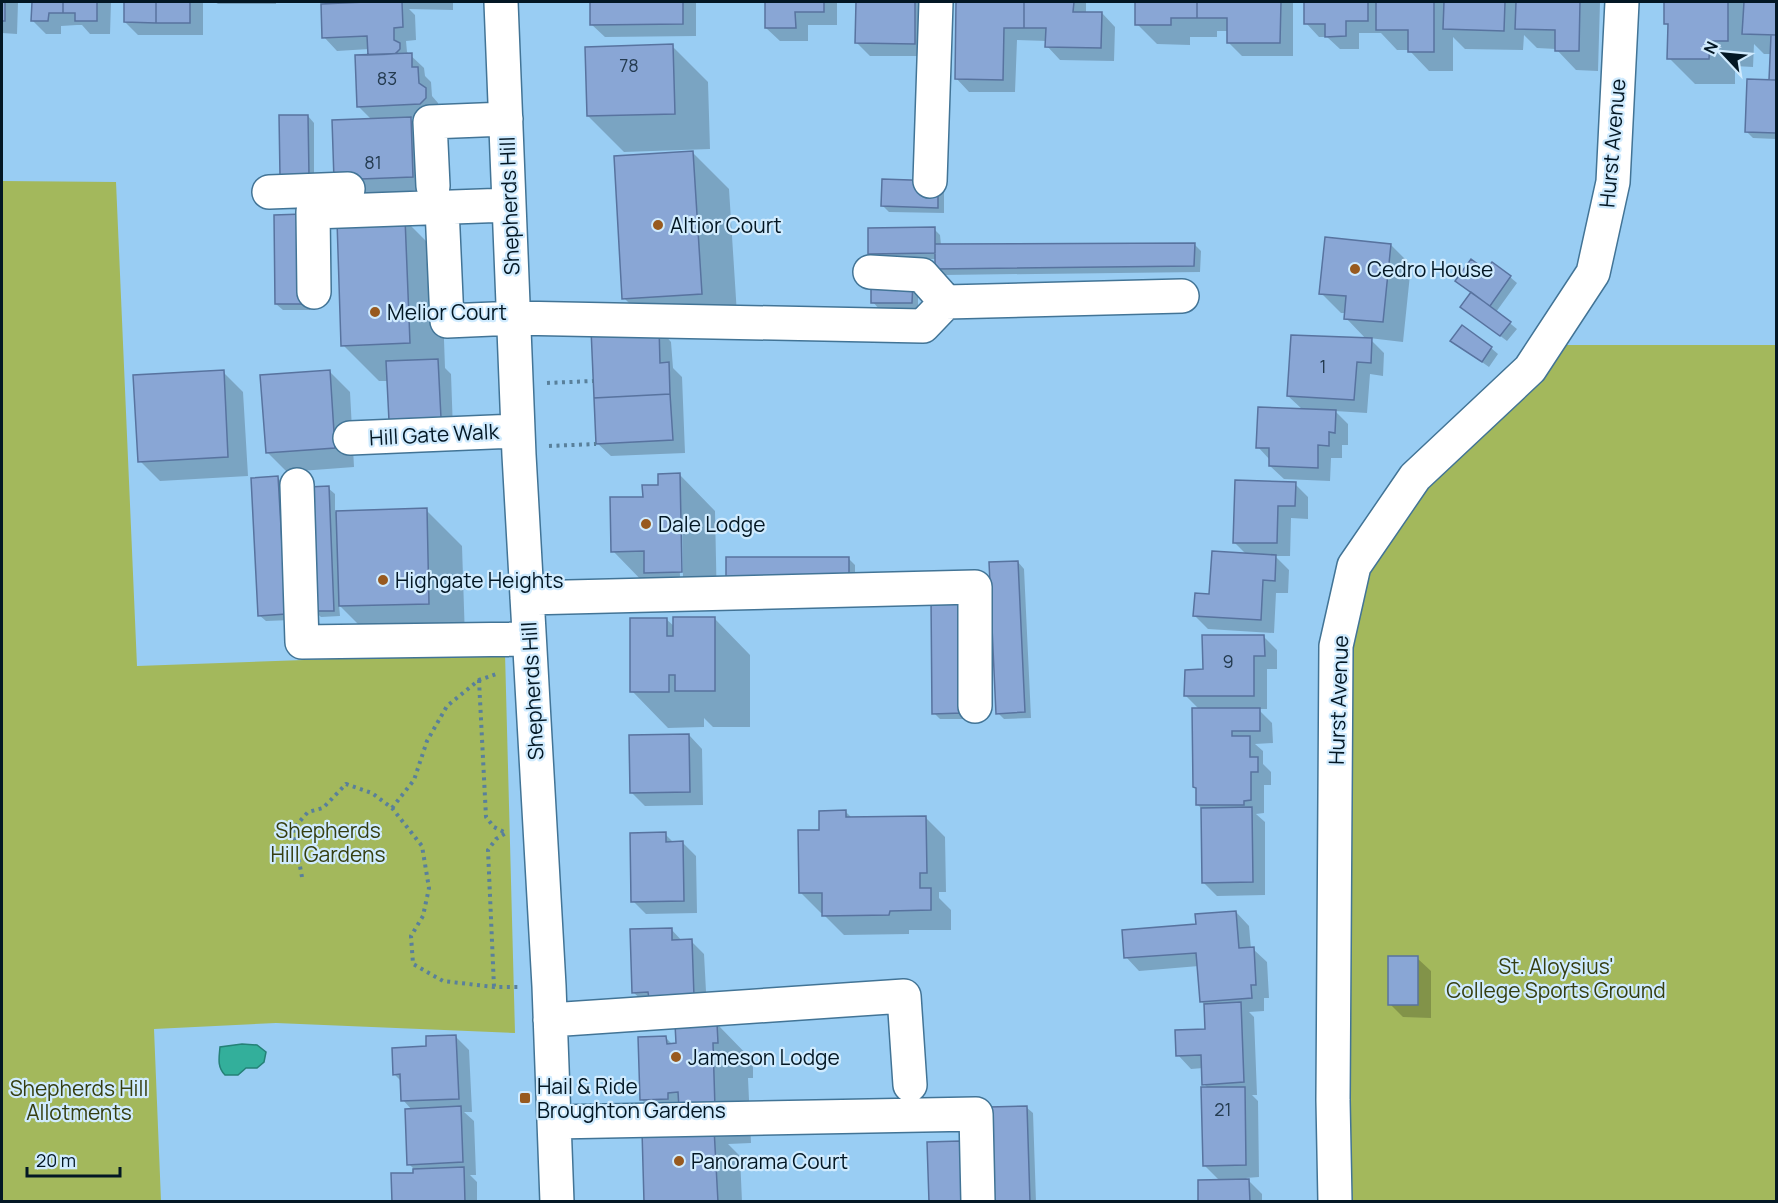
<svg xmlns="http://www.w3.org/2000/svg" width="1778" height="1203" viewBox="0 0 1778 1203" font-family="Manrope,sans-serif">
  <style>
    .green { fill: #a3b85c }
    .water { fill: #33af9b; stroke: #258177; stroke-width: 1.5 }
    .shadow { fill: #0003; fill-rule: evenodd }
    .building { fill: #89a6d5; stroke: #58739f; stroke-width: 1.5 }
    .lines { fill: none; stroke-linecap: round; stroke-linejoin: round }
    .minor-casing { stroke: #427496; stroke-width: 36 }
    .path { stroke: #59809b; stroke-width: 4; stroke-dasharray: 3 4.5; stroke-linecap: butt }
    .minor { stroke: #fff; stroke-width: 33 }
    .poi-dot { fill: #985a1f; stroke: #d0ebfe; stroke-width: 2 }
    .labels { text-anchor: middle; dominant-baseline: central; stroke-width: 4.5; stroke-linejoin: round; paint-order: stroke }
    .number-label { font-size: 18px; fill: #243b50 }
    .street-label { font-size: 21px; fill: #031724; stroke: #d0ebfe }
    .poi-label { font-size: 21px; fill: #031724; stroke: #d0ebfe; text-anchor: start }
    .park-label { font-size: 21px; fill: #353e11; stroke: #d0ebfe }
  </style>
  <rect width="100%" height="100%" fill="#99cdf3"/>
  <path class="green" d="M2 181 116 182 137 666 505 653 515 1033 276 1023 154 1029 161 1201 2 1202Z
    M1546 345H1776V1201L1335 1202 1354 566Z"/>
  <path class="water" d="M242 1044 257 1045 266 1052 264 1062 257 1068H246L238 1075H225C217 1067 219 1058 220 1047Z"/>
  <path class="shadow" d="M2 2H18L17 34 2 33Z
    M33 2H111L110 34H90L82 25H77L61 26V34H46L33 21Z
    M125 2H203V35H138L125 22Z
    M215 2H276V4H218Z
    M370 2H453V10L409 9 415 15 416 40 406 41 407 52 424 68 425 76 431 82 432 96 438 103 439 112 434 117 409 118 436 145 438 203 361 205 335 179 372 120 358 106 369 56V49L337 51 324 37 371 3Z
    M591 2H696V36L605 37 591 24Z
    M766 2H837V25H808V41H780L766 28Z
    M857 2H928L927 56H870L856 42Z
    M957 2H1086V13H1102L1115 27 1114 61 1060 60 1047 46V41L1017 40 1015 92H969L956 78Z
    M1137 2H1293V56H1242L1229 43V31H1217V37H1190V45L1157 44 1137 24Z
    M1306 2H1600L1598 71 1576 70 1556 49 1537 48 1524 35 1523 50 1465 49 1453 37V71H1429L1409 50H1397L1381 33H1359V49H1340L1327 37H1319L1306 23Z
    M1666 2H1776V139L1753 138 1747 132 1771 81 1772 54H1764L1754 44 1753 67 1735 66V84H1695L1669 58 1670 27 1666 23Z
    M672 46 708 82 710 149 624 152 588 116Z
    M308 116 314 123V182H287Z
    M693 153 729 189 738 330 664 334 671 342 673 368 682 377 685 453 611 456 597 443 654 328 624 298Z
    M944 189V213L889 212 883 206Z
    M405 220 441 256 445 368 451 374 453 431 389 381H379L343 345Z
    M309 222 310 310H283L276 304Z
    M934 229 940 235 941 245H1195L1201 251 1200 272 943 275 936 269 937 259 876 260 870 254Z
    M1391 245 1411 265 1403 342 1369 338 1384 353 1383 376 1370 374 1367 413 1335 411 1348 424V445H1342V458H1331L1330 481 1284 479 1270 466V460L1258 447 1303 410 1288 396 1367 340 1346 318V313H1341L1321 293Z
    M1486 272 1510 277 1517 283 1496 312 1517 329 1507 341 1462 307Z
    M918 289V308L879 309 873 302Z
    M1452 341 1491 348 1498 354 1489 367Z
    M223 372 243 392 248 476 160 481 140 461Z
    M330 372 350 392 354 467 287 472 267 452Z
    M679 474 715 511 717 608 649 588 613 551 644 498ZM679 521H682L683 580H680Z
    M278 478 284 484 291 620 266 621 259 615Z
    M1295 484 1308 497V519L1291 518 1290 556H1275L1289 570 1288 593H1276L1274 633 1208 629 1195 616 1247 555 1234 542Z
    M328 488 335 494V512L426 510 462 546 465 639 376 642 339 605 340 616 321 617 314 611Z
    M849 559 855 565V588H734Z
    M1018 562 1024 569 1031 718 1004 719 998 713Z
    M932 600 967 719H940L934 713Z
    M714 618 750 655V727H713L704 718V727L668 728 632 691 666 619 675 627Z
    M1264 637 1277 650V669H1267V709H1258L1272 723 1273 743 1255 744 1263 751V764L1271 772V785H1264V813L1256 814 1265 822V895L1217 896 1203 882 1202 809 1198 805V790L1195 787 1200 710 1186 696 1204 671Z
    M689 735 702 749 703 805 645 806 631 792Z
    M846 812 852 818 925 817 945 837 946 892H939V898L951 910V930H909V934L844 935 824 915V913H821L801 893 821 831Z
    M665 834 674 843H683L696 856 697 913 646 914 633 901Z
    M1236 912 1249 926 1251 949H1253L1267 962 1269 998H1264V1011L1249 1012 1254 1017 1257 1095H1252L1258 1101 1259 1177 1246 1178 1262 1194V1202H1199L1220 1181 1204 1165 1209 1089 1204 1084 1203 1068 1191 1069 1178 1055 1206 1030 1205 1005 1201 1001 1199 966 1139 971 1126 957 1197 926Z
    M671 929 682 941H691L704 954 707 1010 647 1005 633 992Z
    M1417 958 1431 971V1018L1403 1017 1390 1004Z
    M717 1024 753 1061V1078H748L751 1143 728 1144 740 1156 742 1202H646L673 1131 642 1100 666 1038 673 1045Z
    M456 1037 469 1050 472 1112H464L474 1121 476 1175H470L477 1182V1202H393L414 1174 415 1170 409 1164 412 1110 403 1100 402 1082 394 1074 428 1048Z
    M1026 1107 1033 1113 1036 1202H995Z"/>
  <path class="building" d="M2 2H5V21H2Z
    M32 2H63V13H49L48 21H31Z
    M63 2H97V21H75V13H63Z
    M124 2H156V23L124 22Z
    M156 2H190V23H156Z
    M366 2H402L403 27 394 28V40L400 43V49L395 54 368 55 367 36 322 38 321 4Z
    M590 2H683V24L590 25Z
    M765 2H824V12H795L796 28H765Z
    M856 2H915V44L855 43Z
    M956 2H1024V28H1004L1003 80 955 79Z
    M1024 2H1074L1073 12H1102L1101 48 1045 47 1046 28H1024Z
    M1135 2H1197V18H1171V25H1135Z
    M1197 2H1281L1280 43H1227V18H1197Z
    M1304 2H1368V21H1346V36L1325 37V24H1304Z
    M1376 2H1434V52H1408V30H1376Z
    M1444 2H1505L1504 31 1443 29Z
    M1516 2H1580L1579 51H1555V30L1515 29Z
    M1664 2H1728V41H1710L1709 59H1667L1668 24H1664Z
    M1744 2H1776V35L1742 34Z
    M1771 35H1776V80H1769Z
    M673 44 675 114 587 116 585 47Z
    M412 53V67H418L419 83 426 88V98L420 104 357 107 355 55Z
    M1747 79 1776 80V133L1745 132Z
    M279 115H308L309 176H280Z
    M411 117 413 177 334 180 332 120Z
    M693 151 702 294 622 299 614 156Z
    M882 179 938 181V208L881 206Z
    M303 214 304 304H275L274 215Z
    M405 218 410 343 341 346 337 221Z
    M935 227V253L868 254V228Z
    M1325 237 1391 244 1383 322 1344 319 1346 296 1319 294Z
    M1195 243 1194 266 935 269V244Z
    M1471 259 1486 270 1492 262 1511 276 1490 306 1455 281Z
    M871 281H913L912 303H871Z
    M1471 292 1511 322 1500 336 1460 307Z
    M1462 325 1492 347 1482 362 1450 341Z
    M659 327 660 363 669 362 670 394 594 398 591 329Z
    M1291 335 1372 338 1371 363 1357 362 1354 400 1287 396Z
    M438 359 441 418 389 421 386 361Z
    M224 370 228 457 138 462 133 375Z
    M330 370 335 448 266 453 260 375Z
    M670 394 673 440 596 444 594 398Z
    M1258 407 1336 410 1335 433 1329 432V446L1318 445V468L1269 466V448H1256Z
    M680 473 682 572 644 573V551L611 552 610 497H643L642 485H658V474Z
    M278 476 286 614 258 616 251 478Z
    M1235 480 1296 482 1295 506H1278L1277 543H1233Z
    M329 486 334 611H313L308 487Z
    M427 508 429 604 339 606 336 511Z
    M1212 551 1276 555 1275 581 1263 580 1261 620 1193 616 1195 593 1209 594Z
    M726 557H849V583L726 582Z
    M1018 561 1025 712 996 714 989 562Z
    M931 599H961L962 713 932 714Z
    M673 617H715V691H675V675H669V692H630V618H667V636H673Z
    M1202 635H1264L1265 656H1254V696H1184L1185 670 1203 669Z
    M1192 708H1260V731H1232V736H1250V757H1258V772H1251V800L1244 801V805H1196V788L1193 787Z
    M689 734 690 792 630 793 629 735Z
    M1252 807 1253 882 1202 883 1201 808Z
    M846 810V817L926 816 927 873H920V888H931V910L890 911 889 915 822 916V893H799L798 830H819V811Z
    M666 832V842L683 841 684 901 631 902 630 833Z
    M1236 911 1239 948 1254 947 1256 985H1251L1252 998 1200 1002 1196 953 1124 958 1122 930 1196 924 1195 914Z
    M672 928V940L692 939 694 997 649 999 648 992 632 993 630 929Z
    M1388 956H1418V1005H1388Z
    M1241 1002 1244 1082 1202 1085 1201 1055 1176 1056 1175 1030 1205 1029 1204 1004Z
    M717 1023 718 1043H713L715 1108 679 1109 678 1092 668 1093V1099L640 1100 638 1037 666 1036 667 1044 676 1043 675 1024Z
    M456 1035 459 1099 401 1101 400 1074 393 1075 392 1048 426 1046V1036Z
    M1201 1087H1245L1246 1165 1203 1166Z
    M461 1106 463 1162 407 1165 405 1109Z
    M1027 1106 1030 1202H993L990 1107Z
    M714 1128 718 1202H644L642 1131Z
    M960 1141 962 1202H929L927 1142Z
    M464 1167 465 1202H392L391 1173H413V1169Z
    M1249 1179 1250 1202H1198V1180Z"/>
  <g class="lines">
    <defs>
      <path id="minor" d="M501 2 519 455 549 986 557 1202
        M930 181 936 2
        M433 186 430 122 506 119
        M269 192 348 189
        M442 208 447 321 514 318 923 326 946 302 1182 296
        M870 272 922 275 946 302
        M314 292 313 212 509 205
        M350 438 518 431
        M297 485 302 642 529 639
        M527 598 975 587V706
        M550 1020 904 996 910 1085
        M554 1122 976 1114 978 1202
        M1335 1202 1333 1100 1336 646 1354 566 1415 477 1530 369 1593 273 1613 182 1622 2"/>
    </defs>
    <use href="#minor" class="minor-casing"/>
    <path class="path" d="M547 383 593 381
      M549 446 596 444
      M479 680 486 817 494 827 506 833 496 839 488 850 494 987
      M392 808 414 780 427 741 447 706 479 680 499 673
      M302 877 293 829 308 812 323 808 346 784 372 793 392 808 422 846 429 888 423 916 411 936 413 964 443 981 494 987H518"/>
    <use href="#minor" class="minor"/>
  </g>
  <g class="poi-dot">
    <circle cx="658" cy="225" r="6"/>
    <circle cx="1355" cy="269" r="6"/>
    <circle cx="375" cy="312" r="6"/>
    <circle cx="646" cy="524" r="6"/>
    <circle cx="383" cy="580" r="6"/>
    <circle cx="676" cy="1057" r="6"/>
    <rect x="519" y="1092" width="12" height="12" rx="3"/>
    <circle cx="679" cy="1161" r="6"/>
  </g>
  <g class="labels">
    <g class="number-label">
      <text x="629" y="65">78</text>
      <text x="387" y="78">83</text>
      <text x="373" y="162">81</text>
      <text x="1323" y="366">1</text>
      <text x="1228" y="661">9</text>
      <text x="1223" y="1109">21</text>
    </g>
    <g class="street-label">
      <text transform="translate(1612 143) rotate(-85)">Hurst Avenue</text>
      <text transform="translate(509 206) rotate(-92)">Shepherds Hill</text>
      <text transform="translate(434 434) rotate(-3)">Hill Gate Walk</text>
      <text transform="translate(532 691) rotate(-93)">Shepherds Hill</text>
      <text transform="translate(1338 700) rotate(-88)">Hurst Avenue</text>
    </g>
    <g class="poi-label">
      <text x="670" y="225">Altior Court</text>
      <text x="1367" y="269">Cedro House</text>
      <text x="387" y="312">Melior Court</text>
      <text x="658" y="524">Dale Lodge</text>
      <text x="395" y="580">Highgate Heights</text>
      <text x="688" y="1057">Jameson Lodge</text>
      <text x="537" y="1086">Hail &amp; Ride<tspan x="537" dy="24">Broughton Gardens</tspan></text>
      <text x="691" y="1161">Panorama Court</text>
    </g>
    <g class="park-label">
      <text x="328" y="830">Shepherds<tspan x="328" dy="24">Hill Gardens</tspan></text>
      <text x="1556" y="966">St. Aloysius'<tspan x="1556" dy="24">College Sports Ground</tspan></text>
      <text x="79" y="1088">Shepherds Hill<tspan x="79" dy="24">Allotments</tspan></text>
    </g>
  </g>
  <rect width="1778" height="1203" fill="none" stroke="#031724" stroke-width="6"/>
  <g transform="translate(1724 54) rotate(296)" stroke="#d0ebfe" stroke-width="4.5" paint-order="stroke">
  <path d="M0-4.5L10 22L0 15L-10 22Z" fill="#031724"/>
  <text y="-9" font-size="16" font-weight="bold" text-anchor="middle" fill="#031724">N</text>
  </g>
  <path d="M27 1167v9h93v-9" fill="none" stroke="#031724" stroke-width="3"/>
  <text x="36" y="1167" font-size="18" fill="#031724" stroke="#d0ebfe" stroke-width="4.5" paint-order="stroke">20 m</text>
</svg>
